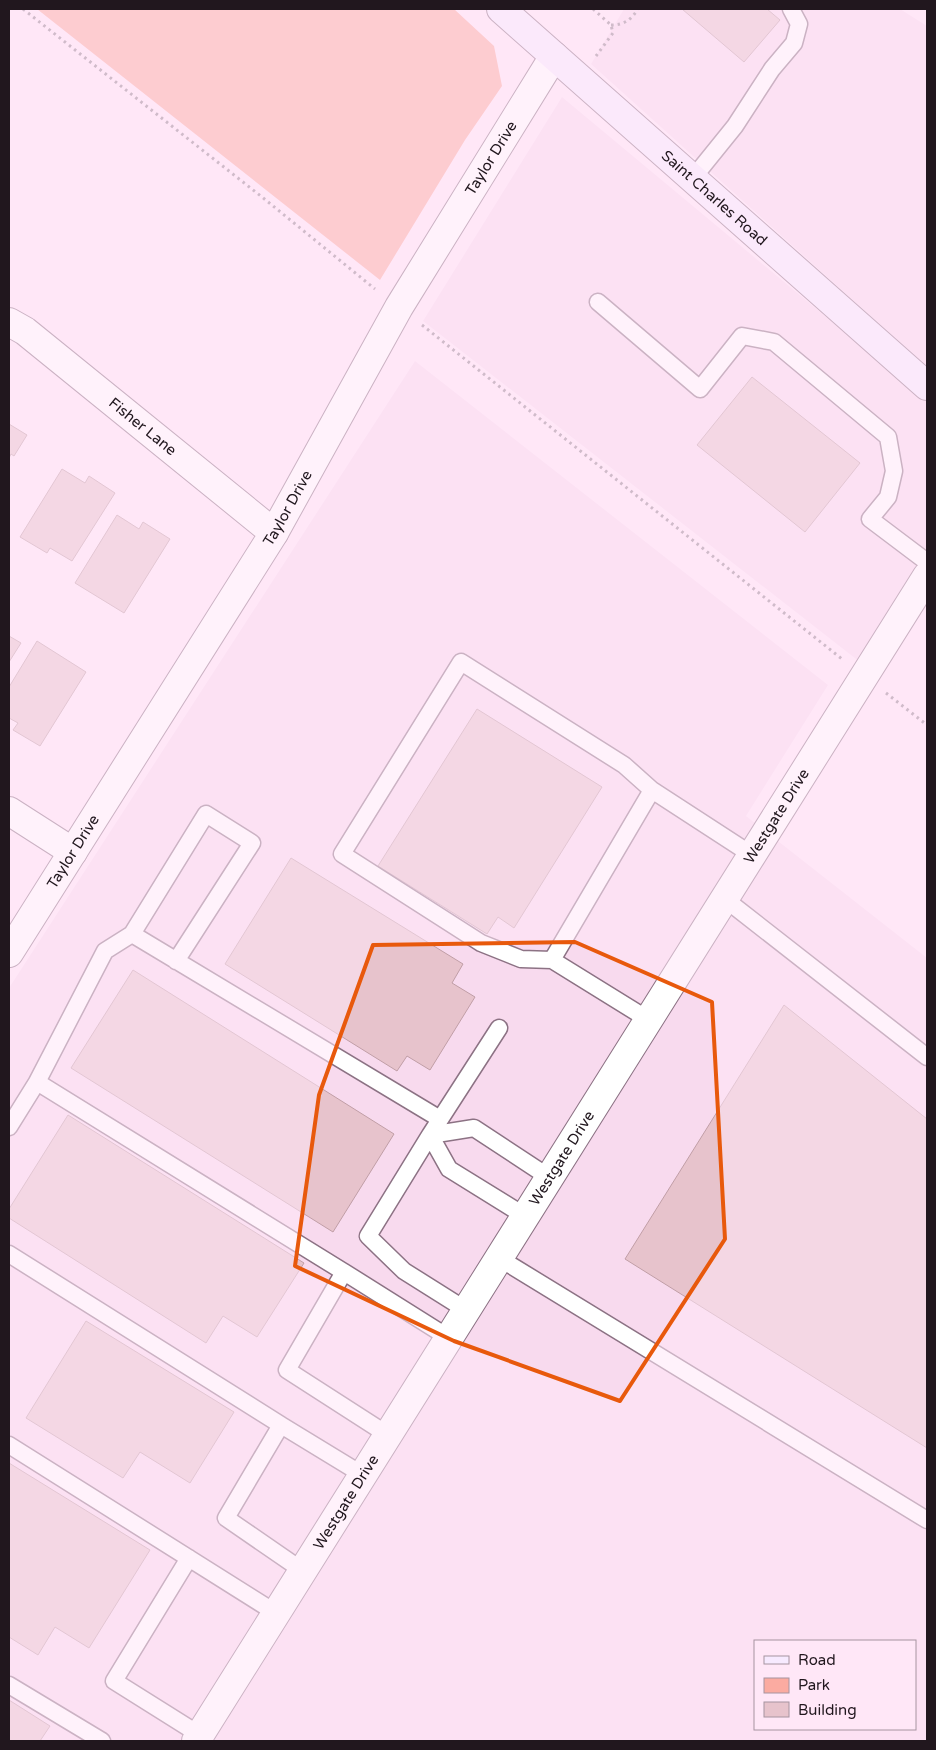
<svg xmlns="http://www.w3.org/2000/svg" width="936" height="1750" viewBox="0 0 936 1750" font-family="'Varela Round',sans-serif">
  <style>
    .built { fill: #f8daee; fill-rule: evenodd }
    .green { fill: #fbaba1 }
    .building { fill: #e7c3cc; stroke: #c09ea6 }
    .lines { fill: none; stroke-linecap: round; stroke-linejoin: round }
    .lane-casing { stroke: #8c7284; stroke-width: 19 }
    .street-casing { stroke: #8c7284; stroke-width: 30 }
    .secondary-casing { stroke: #8c7284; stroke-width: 30 }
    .path { stroke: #978692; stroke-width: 3; stroke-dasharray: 2.5 4; stroke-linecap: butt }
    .lane { stroke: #fff; stroke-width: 16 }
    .street { stroke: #fff; stroke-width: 28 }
    .secondary { stroke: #f7eaff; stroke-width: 28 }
    .marked { fill: none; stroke: #e8590c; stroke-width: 4; stroke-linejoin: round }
    .labels { text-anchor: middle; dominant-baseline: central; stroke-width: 4; stroke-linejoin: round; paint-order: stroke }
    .street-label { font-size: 15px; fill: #21171e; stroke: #ffe7f7 }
  </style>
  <rect width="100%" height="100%" fill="#ffe7f7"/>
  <path class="built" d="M624 9H900L927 26V367L591 64Z
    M562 97 927 401V567L865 666 423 321Z
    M415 361 828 685 746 816 927 958V1741H9V988ZM755 1641H915V1729H755Z"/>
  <path class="green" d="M37 9H454L494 46 502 86 465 140 380 280Z"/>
  <path class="building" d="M682 9H767L780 20 744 62Z
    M752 377 860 463 805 532 697 445Z
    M9 424 27 435 14 456 11 454 9 458Z
    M62 469 85 483 89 476 115 493 72 561 50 548 47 553 20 537Z
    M117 515 139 529 143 522 170 539 124 613 75 583Z
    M9 636 21 643 9 662Z
    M37 641 86 672 40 746 13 730 18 723 9 718V687Z
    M477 709 602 787 514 928 498 917 487 934 378 866Z
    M291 858 463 964 452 983 475 997 430 1070 407 1056 397 1071 225 964Z
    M133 970 394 1134 333 1232 71 1068Z
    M784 1005 927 1119V1448L625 1259Z
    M68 1115 304 1263 257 1337 223 1316 206 1343 9 1218V1209Z
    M86 1321 234 1412 190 1483 140 1452 123 1478 26 1418Z
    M9 1463 150 1550 89 1648 55 1627 38 1655 9 1637Z
    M9 1700 50 1726 40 1741H9Z"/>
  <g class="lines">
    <defs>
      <path id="lane" d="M693 178 735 126 772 69 794 43 799 24 791 9
        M598 302 700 389 742 336 774 342 888 437 894 471 888 497 870 519 927 562
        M725 899 927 1057
        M132 934 440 1119
        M552 960 521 959 481 943 342 854 461 662 624 765 652 790
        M649 1020 552 960 652 790 752 855
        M37 1082 105 951 132 934 206 814 252 843 176 961
        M9 1127 37 1082 344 1272
        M525 1216 449 1169 430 1135 474 1128 550 1178
        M9 1254 281 1425
        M499 1258 927 1520
        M466 1310 404 1271 368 1236 430 1135 499 1028
        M388 1435 287 1370 344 1272 449 1338
        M9 1445 276 1613
        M189 1558 114 1681 200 1735
        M303 1571 226 1518 281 1425 363 1475
        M9 1685 102 1741"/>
      <g id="street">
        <path id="s1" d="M9 322 25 331 274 533"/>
        <path d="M9 811 73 852"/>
        <path id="s2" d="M9 953 274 533 399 307 554 56"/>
        <path id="s3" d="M196 1741 927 576"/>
      </g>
      <g id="secondary">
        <path id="s4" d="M501 9 927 386"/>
      </g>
    </defs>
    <use href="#lane" class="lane-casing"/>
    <use href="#street" class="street-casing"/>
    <use href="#secondary" class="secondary-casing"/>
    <path class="path" d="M23 9 262 197 375 289
      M593 9 611 25 613 33 596 56
      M611 25C624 25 631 20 638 9
      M422 325 842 659
      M886 693 927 725"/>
    <use href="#lane" class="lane"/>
    <use href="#street" class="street"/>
    <use href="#secondary" class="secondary"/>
  </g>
  <path d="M0 0H936V1750H0ZM575 942 712 1002 725 1239 620 1401 454 1341 295 1266 319 1095 373 945Z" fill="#ffe7f7" fill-opacity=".55" fill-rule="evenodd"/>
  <path class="marked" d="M575 942 712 1002 725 1239 620 1401 454 1341 295 1266 319 1095 373 945Z"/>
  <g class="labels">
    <g class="street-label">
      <text stroke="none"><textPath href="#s2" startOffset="930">Taylor Drive</textPath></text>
      <text stroke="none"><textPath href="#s4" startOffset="285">Saint Charles Road</textPath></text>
      <text stroke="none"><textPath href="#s1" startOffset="170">Fisher Lane</textPath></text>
      <text stroke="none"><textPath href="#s2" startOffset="525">Taylor Drive</textPath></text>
      <text stroke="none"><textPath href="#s3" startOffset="1092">Westgate Drive</textPath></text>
      <text stroke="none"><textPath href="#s2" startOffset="120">Taylor Drive</textPath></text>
      <text stroke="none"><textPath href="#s3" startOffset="688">Westgate Drive</textPath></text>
      <text stroke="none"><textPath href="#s3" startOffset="282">Westgate Drive</textPath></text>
    </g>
  </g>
  <rect width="936" height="1750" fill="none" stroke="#21171e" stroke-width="20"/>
  <rect x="754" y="1640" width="162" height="90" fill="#ffe7f7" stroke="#a694a0"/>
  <rect x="764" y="1656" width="25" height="8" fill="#f7eaff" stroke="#a694a0"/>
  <text x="798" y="1665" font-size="15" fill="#21171e">Road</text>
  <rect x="764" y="1678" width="25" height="15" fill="#fbaba1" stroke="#a694a0"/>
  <text x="798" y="1690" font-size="15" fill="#21171e">Park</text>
  <rect x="764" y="1702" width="25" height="15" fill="#e7c3cc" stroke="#a694a0"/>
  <text x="798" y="1715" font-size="15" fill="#21171e">Building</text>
</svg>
